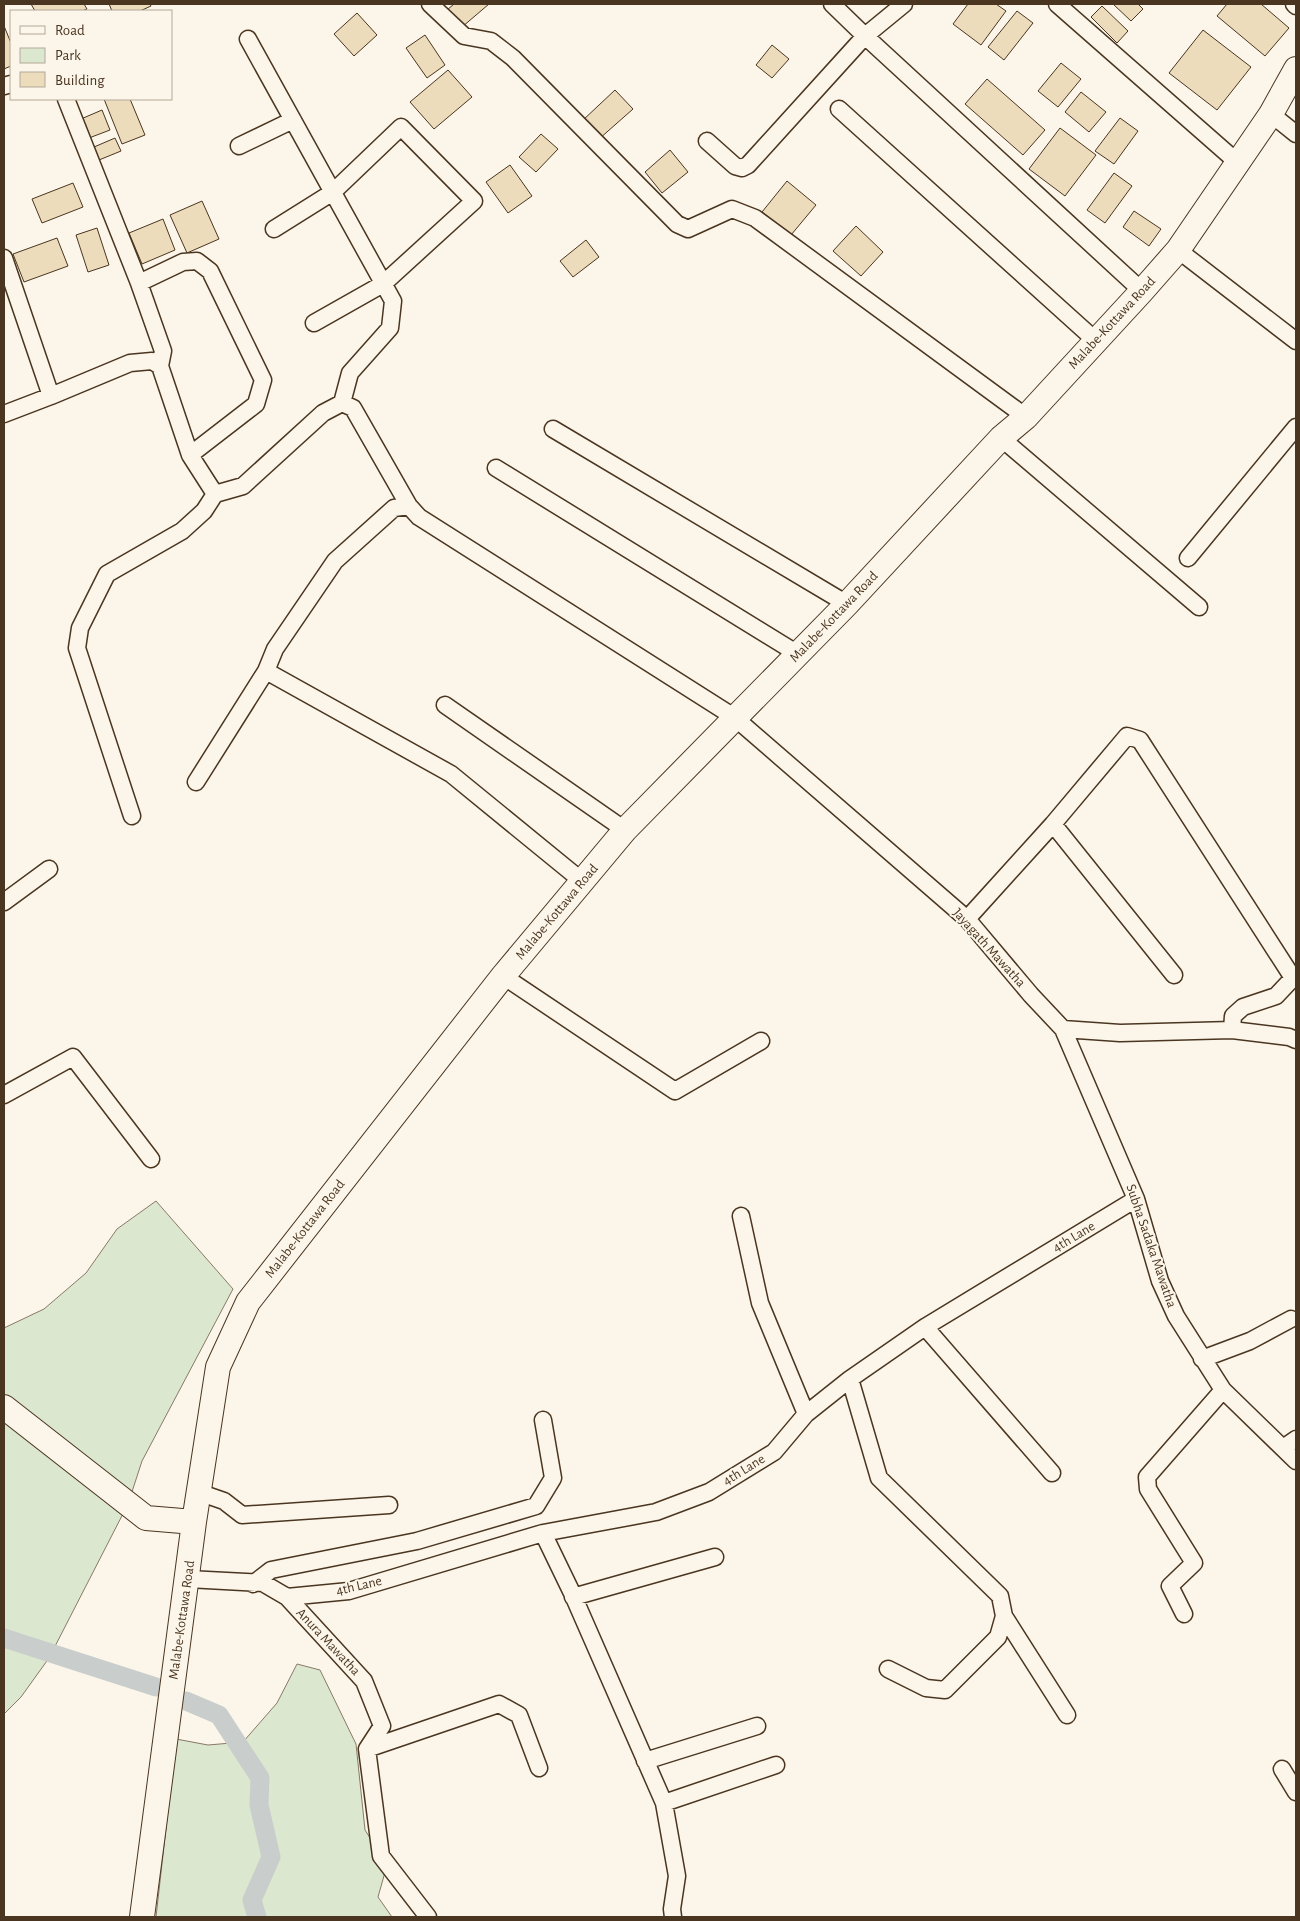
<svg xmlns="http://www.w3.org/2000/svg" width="1300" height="1921" viewBox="0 0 1300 1921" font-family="'Alegreya Sans',sans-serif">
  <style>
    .green { fill: #dce7d0; stroke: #887966 }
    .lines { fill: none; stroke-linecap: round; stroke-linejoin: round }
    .canal { stroke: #c9cecd; stroke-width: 19 }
    .building { fill: #ecdcbc; stroke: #4a3520 }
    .street-casing { stroke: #4a3520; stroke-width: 19 }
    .secondary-casing { stroke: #4a3520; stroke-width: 26 }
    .street { stroke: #fbf6e9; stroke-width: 16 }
    .secondary { stroke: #fbf6e9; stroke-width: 24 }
    .labels { text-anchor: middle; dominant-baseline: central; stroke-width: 4; stroke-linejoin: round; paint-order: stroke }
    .street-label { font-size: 14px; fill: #4a3520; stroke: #fbf6e9 }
  </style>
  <rect width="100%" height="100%" fill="#fbf6e9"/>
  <path class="green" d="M156 1201 233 1289 142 1461 128 1504 49 1658 21 1697 4 1714V1328L44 1309 86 1273 117 1229Z
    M297 1664 320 1670 356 1744 365 1830 387 1865 378 1897 392 1917H156L176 1739 208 1745 243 1742 277 1703Z"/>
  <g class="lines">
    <path class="canal" d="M4 1638 156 1687
      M186 1701 219 1715 260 1778 259 1805 271 1857 252 1900 257 1917"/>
  </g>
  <path class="building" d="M31 4H84L87 9 82 11H35Z
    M109 4H150L151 6 140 11H112Z
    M454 4H489L462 27 447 10Z
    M968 4H996L1006 11 981 45 953 24Z
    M1113 4H1138L1143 9 1131 21Z
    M1227 4H1261L1289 28 1265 56 1217 16Z
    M1102 6 1128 31 1117 43 1091 17Z
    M1017 11 1033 23 1004 60 988 47Z
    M357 13 377 35 354 56 334 34Z
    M4 26 11 43V66L4 69Z
    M1203 30 1251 67 1217 110 1169 73Z
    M425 35 445 65 427 78 406 48Z
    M772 45 789 59 772 78 756 65Z
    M1061 63 1081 79 1058 107 1038 91Z
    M448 70 472 97 434 129 410 102Z
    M987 79 1045 130 1023 155 965 104Z
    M615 90 633 109 599 139 582 121Z
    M1081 92 1106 112 1089 132 1065 112Z
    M104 99H130L145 135 122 144Z
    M102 110 110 130 89 138 81 119Z
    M1120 118 1138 131 1114 164 1095 151Z
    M1060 128 1096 155 1065 196 1029 169Z
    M541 134 558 149 536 172 519 157Z
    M115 138 121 151 99 160 94 147Z
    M670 150 688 172 662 193 645 172Z
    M510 165 532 196 508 213 486 182Z
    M1114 173 1132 186 1105 223 1087 210Z
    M787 181 816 205 791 235 762 212Z
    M73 183 83 207 42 223 32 199Z
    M202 201 219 239 187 253 170 215Z
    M1134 211 1161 229 1149 246 1123 227Z
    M163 219 175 250 142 264 129 233Z
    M856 226 883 252 861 276 833 251Z
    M97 228 109 265 88 272 76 235Z
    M57 238 68 266 24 282 13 254Z
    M586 240 599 257 573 277 560 261Z"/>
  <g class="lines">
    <defs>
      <path id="street" d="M430 4 464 36 491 41 513 58 677 224 688 229 732 209 755 218 1026 417
        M832 4 865 36 1142 291
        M1057 4 1237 162
        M1294 4 1296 6
        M248 39 393 301 390 328 350 373 342 403
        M4 86 11 84
        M66 99 139 283 163 351 160 366 190 455 215 494 243 486 323 413 342 403 353 408 409 506 419 517 734 717 967 919 1031 995 1063 1029 1136 1199 1160 1281 1176 1316 1223 1390 1296 1461
        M839 109 1095 340
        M1271 114 1296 134
        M707 141 735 166 742 168 748 165 865 36 904 4
        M239 146 293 120
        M274 229 333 192 401 127 474 201 383 284 314 323
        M1178 250 1296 341
        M4 258 51 396
        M139 283 183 262 197 261 210 271 263 380 256 404 190 455
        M4 414 51 396 130 363 152 361 160 366
        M553 429 847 604
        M1001 438 1199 607
        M496 468 798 654
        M1188 558 1296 427
        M266 671 451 774 582 881
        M445 705 625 830
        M196 782 266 671 275 649 335 561 394 508 409 506
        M132 816 77 648 80 628 107 574 182 531 204 511 215 494
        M1053 824 1174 975
        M4 902 49 869
        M967 919 1053 824 1127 736 1140 740 1293 978 1276 996 1243 1007 1233 1016 1232 1030
        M503 976 675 1091 761 1041
        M1063 1029 1120 1033 1232 1030 1289 1037 1296 1040
        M4 1095 73 1057 151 1159
        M741 1216 760 1303 806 1414
        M925 1327 1052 1473
        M1202 1359 1250 1341 1291 1319
        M850 1379 879 1478 1000 1596 1004 1616 998 1637 945 1690 926 1688 888 1669
        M1283 1448 1296 1439
        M198 1492 224 1501 242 1515 389 1505
        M543 1533 572 1593 664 1803 677 1876 672 1909 673 1917
        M188 1579 263 1583 287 1597 364 1681 382 1726 367 1749 381 1856 428 1917
        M253 1584 271 1570 417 1541 536 1506 553 1478 543 1420
        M287 1597 349 1591 543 1533 656 1512 709 1492 774 1452 806 1414 850 1379 925 1327 1136 1199
        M573 1597 715 1557
        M1184 1614 1170 1586 1194 1563 1148 1489 1147 1477 1223 1390
        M1004 1616 1067 1715
        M367 1749 499 1704 519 1715 539 1768
        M645 1761 757 1726
        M1282 1769 1296 1792
        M664 1803 776 1765"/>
      <path id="secondary" d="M4 1407 146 1518 194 1522
        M142 1917 194 1522 218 1367 248 1302 503 976 625 830 847 604 1001 438 1026 417 1142 291 1178 250 1271 114 1296 69"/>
    </defs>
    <use href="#street" class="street-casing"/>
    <use href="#secondary" class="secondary-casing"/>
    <use href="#street" class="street"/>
    <use href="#secondary" class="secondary"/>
  </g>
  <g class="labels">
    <g class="street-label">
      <text transform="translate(1112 323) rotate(-47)">Malabe-Kottawa Road</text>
      <text transform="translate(834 617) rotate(-46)">Malabe-Kottawa Road</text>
      <text transform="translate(557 912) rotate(-50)">Malabe-Kottawa Road</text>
      <text transform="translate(989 948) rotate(48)">Jayagath Mawatha</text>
      <text transform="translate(305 1229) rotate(-52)">Malabe-Kottawa Road</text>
      <text transform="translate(1074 1237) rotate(-31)">4th Lane</text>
      <text transform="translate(1151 1246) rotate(71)">Subha Sadaka Mawatha</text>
      <text transform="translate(744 1470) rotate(-32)">4th Lane</text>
      <text transform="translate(359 1586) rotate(-13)">4th Lane</text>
      <text transform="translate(182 1620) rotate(-82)">Malabe-Kottawa Road</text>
      <text transform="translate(328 1642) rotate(47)">Anura Mawatha</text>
    </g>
  </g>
  <rect width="1300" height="1921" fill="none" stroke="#4a3520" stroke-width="10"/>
  <rect x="10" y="10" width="162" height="90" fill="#fbf6e9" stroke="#b4a999"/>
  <rect x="20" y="26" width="25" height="8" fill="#fbf6e9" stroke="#b4a999"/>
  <text x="55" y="35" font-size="15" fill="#4a3520">Road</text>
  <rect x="20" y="48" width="25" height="15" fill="#dce7d0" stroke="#b4a999"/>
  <text x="55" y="60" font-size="15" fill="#4a3520">Park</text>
  <rect x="20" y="72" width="25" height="15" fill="#ecdcbc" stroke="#b4a999"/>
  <text x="55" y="85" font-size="15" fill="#4a3520">Building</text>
</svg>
